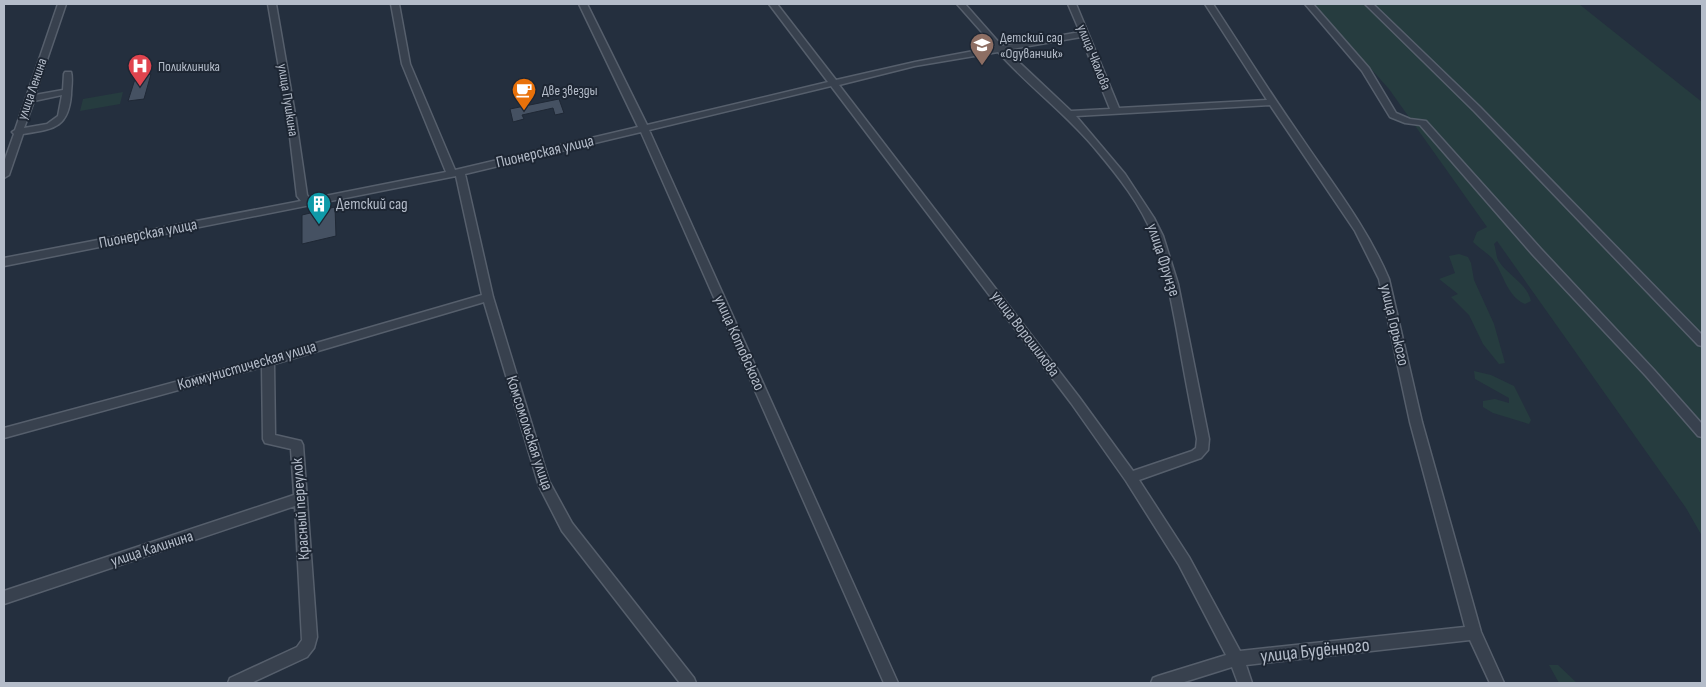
<svg xmlns="http://www.w3.org/2000/svg" width="1706" height="687" viewBox="0 0 1706 687" font-family="'Sofia Sans Condensed',sans-serif">
  <style>
    .green { fill: #263c3f }
    .building { fill: #455162; stroke: #1f2835 }
    .lines { fill: none; stroke-linecap: round; stroke-linejoin: round }
    .minor-casing { stroke: #565f6c; stroke-width: 3 }
    .minor { fill: #38414e; fill-rule: evenodd }
    .labels { text-anchor: middle; dominant-baseline: central; stroke-width: 4; stroke-linejoin: round; paint-order: stroke }
    .far-poi-label { font-size: 14px; fill: #b4bcc9; stroke: #1d2633; text-anchor: start }
    .far-street-label { font-size: 14px; fill: #b4bcc9; stroke: #1d2633 }
    .street-label { font-size: 16px; fill: #b4bcc9; stroke: #1d2633 }
    .poi-label { font-size: 16px; fill: #b4bcc9; stroke: #1d2633; text-anchor: start }
    .near-street-label { font-size: 19px; fill: #b4bcc9; stroke: #1d2633 }
  </style>
  <rect width="100%" height="100%" fill="#242f3e"/>
  <path class="green" d="M1313 4H1579L1702 102V536L1686 508 1497 241 1494 244C1496 249 1496 256 1498 260 1508 276 1526 282 1531 301L1525 304C1507 297 1503 272 1492 258 1486 252 1479 248 1473 242L1477 232 1487 227 1389 89Z
    M123 92 120 104 80 111 83 99Z
    M1459 254 1468 257 1471 263 1474 280 1494 324 1505 363 1499 364 1483 344 1469 315 1451 297 1458 294 1439 279 1455 273 1449 256Z
    M1474 371 1491 375 1514 386 1531 420 1529 424 1493 413 1483 407V401L1495 399 1509 403V398L1475 379Z
    M1549 665H1558L1577 683H1559Z"/>
  <path class="building" d="M151 74 144 99 128 101 136 76Z
    M559 99 564 113 555 115 553 108 522 115 524 119 513 122 510 109Z
    M335 207 336 236 302 244V215Z"/>
  <g class="lines">
    <defs>
      <path id="minor" d="M58 4H66L35 95 63 90 64 74 65 72H71C73 79 71 88 71 95 68 130 51 129 23 134L9 175 4 178V162L14 134 12 132 15 130ZM62 95 58 116 47 124 24 128 34 101Z
        M268 4H276L296 120 307 195 310 199 446 172 402 64 391 4H399L410 64 455 170 638 127 579 4H587L647 125 828 82 769 4H777L836 80 915 62 995 47 957 4H965L1002 46 1080 32 1068 4H1076L1119 108 1267 100 1205 4H1213C1242 48 1270 93 1301 137 1332 183 1367 227 1389 279L1422 422 1481 632 1504 683H1490L1470 640 1246 665 1252 683H1238L1232 667 1181 683H1151L1153 678 1158 676 1226 655 1179 565 1126 481 1071 403 831 86 649 130 898 683H884L641 132 465 174 493 297 549 481 572 523 694 678 696 683H680L562 531 539 486 484 302 274 364 275 435 301 441 303 445 317 637 314 648 307 657 251 683H228L230 678 297 647 302 640 295 506 4 604V591L294 495 291 449 265 443 263 439 262 367 4 438V428L268 357 482 295 456 176 4 266V258L301 201 297 196 288 120ZM1081 37 1110 109 1071 111 1006 50ZM998 52C1029 87 1067 114 1097 151 1118 176 1141 205 1153 236 1165 266 1171 299 1177 331 1183 367 1190 403 1197 439L1196 448 1192 451 1133 471 1079 397 839 85 915 66ZM1270 105 1355 231 1379 279 1410 422 1465 627 1240 651 1189 557 1139 480 1201 458 1208 450 1209 439 1178 284 1163 236 1154 218 1125 174 1076 116Z
        M1305 4H1313L1369 68 1396 113 1410 119 1426 121 1541 249 1654 370 1702 424V437L1698 436 1646 376 1533 255 1420 125 1405 123 1390 117 1362 71Z
        M1365 4H1373L1480 107 1702 335V346L1698 345 1474 111Z"/>
    </defs>
    <use href="#minor" class="minor-casing"/>
    <use href="#minor" class="minor"/>
  </g>
  <defs>
    <symbol id="school-pin" viewBox="-11 -11 22 30"><path d="M0 17L-7.5 6A9.5 9.5 0 1 1 7.5 6Z" fill="#8d6e63" stroke="#1d2633"/><path d="M0-5L7-2L0 1L-7-2ZM-4 1L0 2.5L4 1V4Q0 6-4 4Z" fill="#fff"/></symbol>
    <symbol id="hospital-pin" viewBox="-11 -11 22 30"><path d="M0 17L-7.5 6A9.5 9.5 0 1 1 7.5 6Z" fill="#e0444e" stroke="#1d2633"/><path d="M-5-5h3v3.5h4V-5h3V5h-3V1.5h-4V5h-3Z" fill="#fff"/></symbol>
    <symbol id="cafe-pin" viewBox="-11 -11 22 30"><path d="M0 17L-7.5 6A9.5 9.5 0 1 1 7.5 6Z" fill="#e8710a" stroke="#1d2633"/><path d="M-5.5-4.5H6V0H3Q3 3.5 0 3.5H-2.5Q-5.5 3.5-5.5 0ZM3-3.2v2h1.7v-2ZM-6 4.5H4V6H-6Z" fill="#fff"/></symbol>
    <symbol id="building-pin" viewBox="-11 -11 22 30"><path d="M0 17L-7.5 6A9.5 9.5 0 1 1 7.5 6Z" fill="#0f9aa8" stroke="#1d2633"/><path d="M-4-6H4V6H1V3H-1V6H-4ZM-2.5-4.3h1.7v1.8h-1.7ZM.8-4.3h1.7v1.8H.8ZM-2.5-1h1.7V.8h-1.7ZM.8-1h1.7V.8H.8Z" fill="#fff"/></symbol>
  </defs>
  <g fill-rule="evenodd">
    <use href="#school-pin" x="968" y="31" width="28" height="38"/>
    <use href="#hospital-pin" x="126" y="52" width="28" height="38"/>
    <use href="#cafe-pin" x="510" y="76" width="28" height="38"/>
    <use href="#building-pin" x="305" y="190" width="28" height="38"/>
  </g>
  <g class="labels">
    <g class="far-poi-label">
      <text x="1000" y="37">Детский сад<tspan x="1000" dy="16">«Одуванчик»</tspan></text>
      <text x="158" y="66">Поликлиника</text>
      <text x="542" y="90">Две звезды</text>
    </g>
    <g class="far-street-label">
      <text transform="translate(1094 57) rotate(68)">улица Чкалова</text>
      <text transform="translate(32 89) rotate(-71)">улица Ленина</text>
      <text transform="translate(288 100) rotate(81)">улица Пушкина</text>
    </g>
    <g class="street-label">
      <text transform="translate(545 152) rotate(-13)">Пионерская улица</text>
      <text transform="translate(148 234) rotate(-11)">Пионерская улица</text>
      <text transform="translate(1163 260) rotate(72)">улица Фрунзе</text>
      <text transform="translate(1394 325) rotate(77)">улица Горького</text>
      <text transform="translate(1025 334) rotate(53)">улица Ворошилова</text>
      <text transform="translate(739 343) rotate(66)">улица Котовского</text>
      <text transform="translate(247 366) rotate(-16)">Коммунистическая улица</text>
      <text transform="translate(529 433) rotate(72)">Комсомольская улица</text>
      <text transform="translate(301 509) rotate(-94)">Красный переулок</text>
      <text transform="translate(152 549) rotate(-18)">улица Калинина</text>
    </g>
    <g class="poi-label">
      <text x="336" y="204">Детский сад</text>
    </g>
    <g class="near-street-label">
      <text transform="translate(1315 651) rotate(-6)">улица Будённого</text>
    </g>
  </g>
  <rect width="1706" height="687" fill="none" stroke="#b4bcc9" stroke-width="10"/>
</svg>
